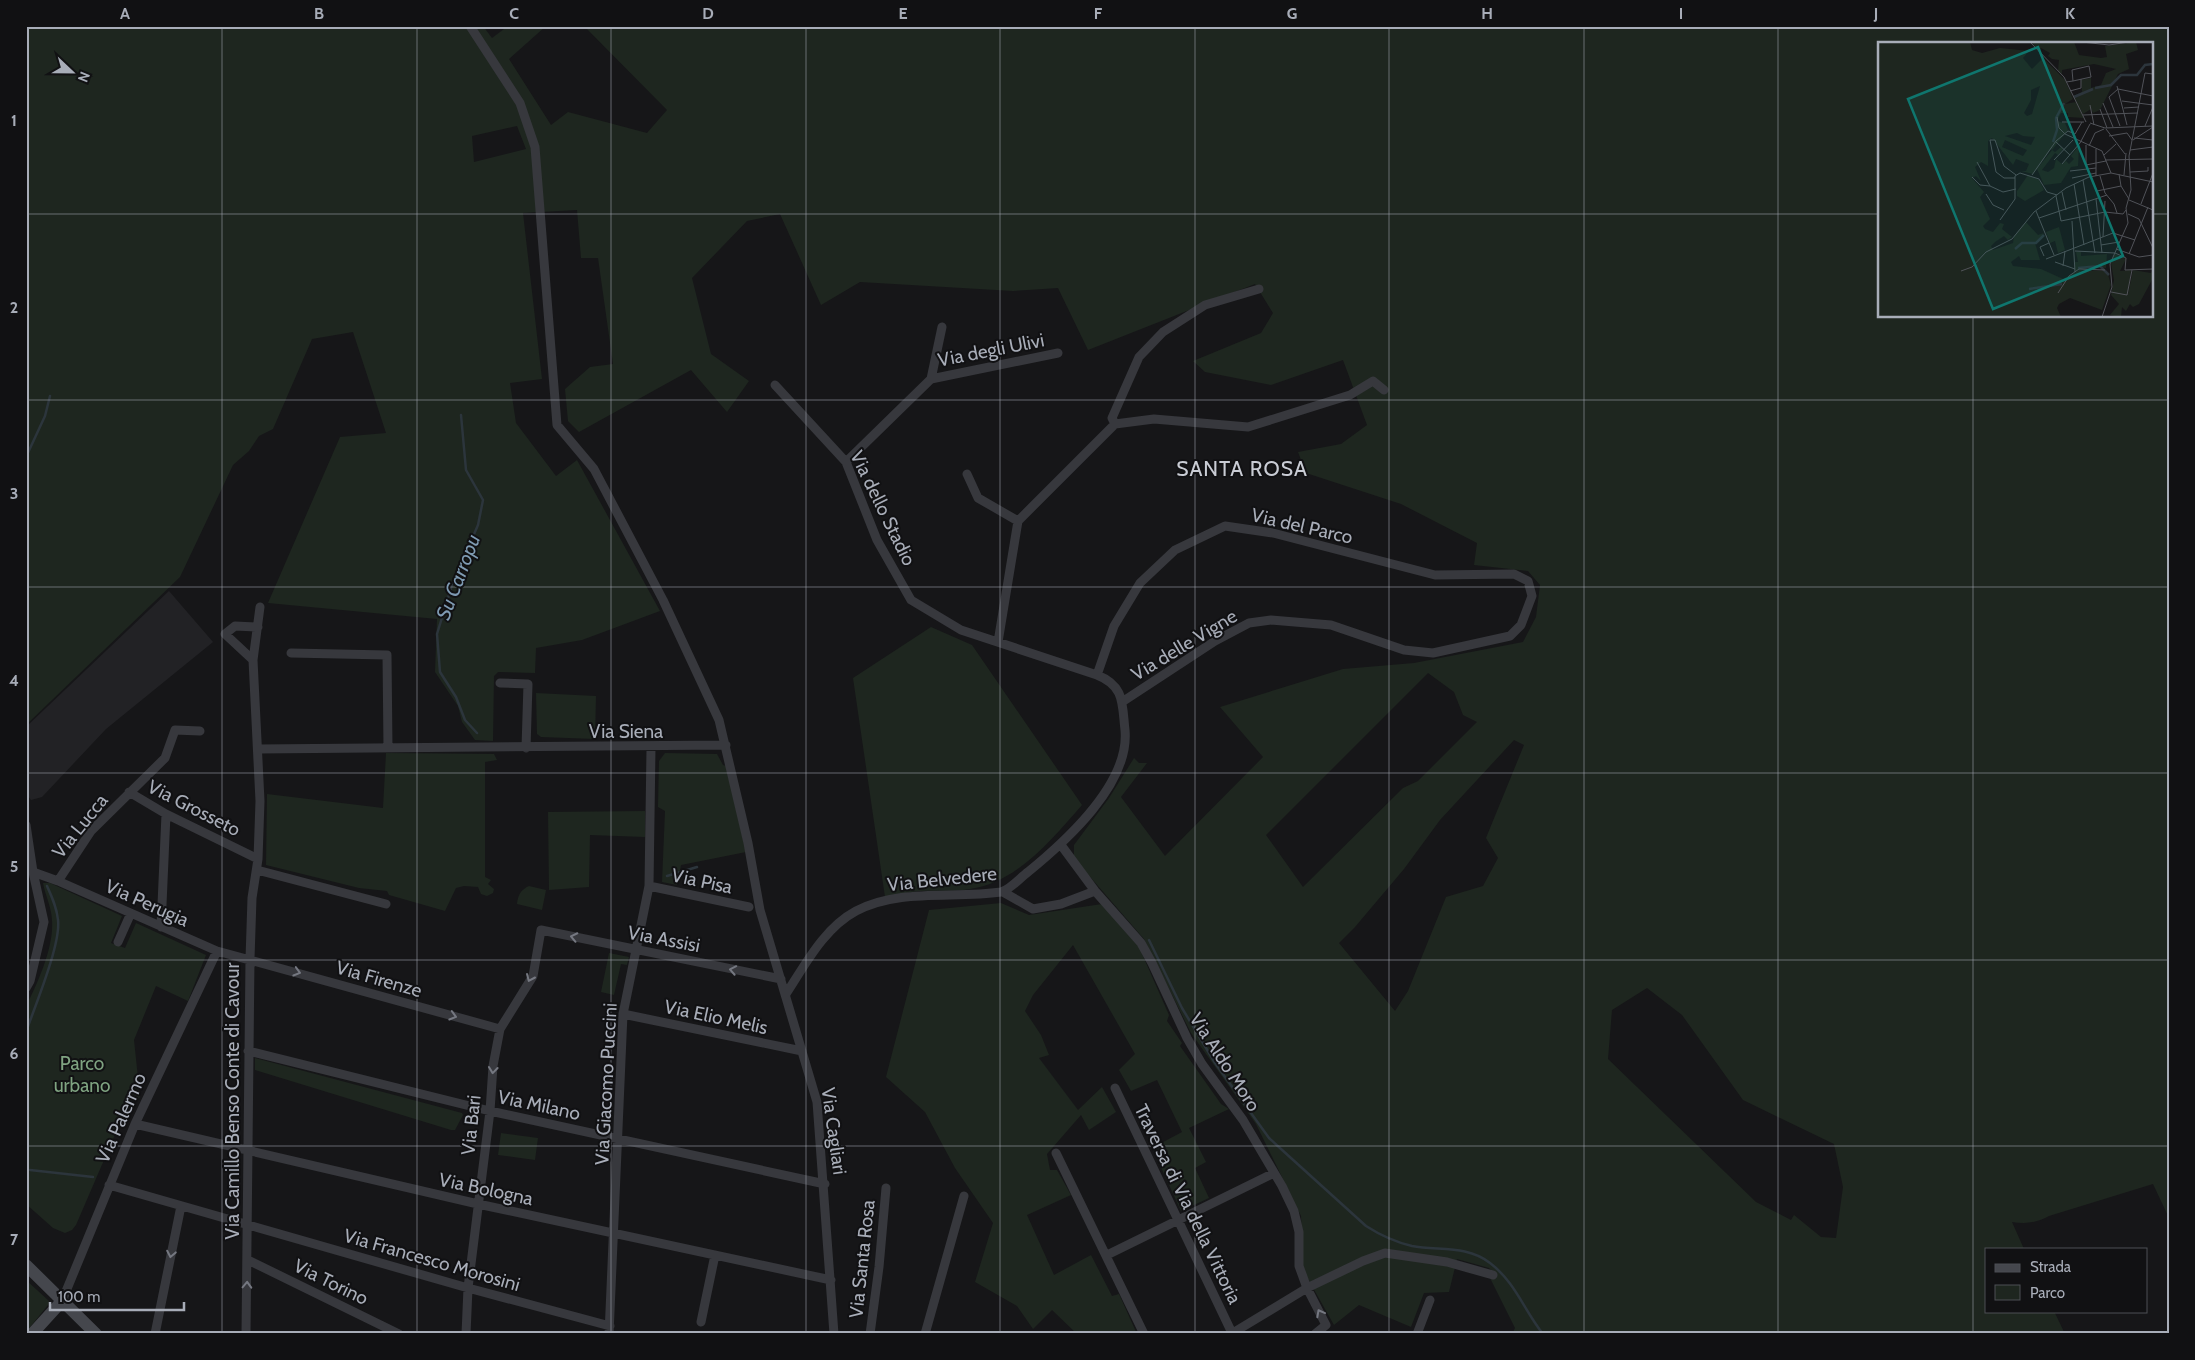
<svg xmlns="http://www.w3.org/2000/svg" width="2195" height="1360" viewBox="0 0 2195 1360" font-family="Cabin,sans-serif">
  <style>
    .built { fill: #222225 }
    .green { fill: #1e261f; fill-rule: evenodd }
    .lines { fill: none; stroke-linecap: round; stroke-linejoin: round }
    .stream { stroke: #2c353c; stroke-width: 2.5 }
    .street { stroke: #37383d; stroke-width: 9 }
    .secondary { stroke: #45474d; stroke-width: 12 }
    .oneway { stroke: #757881 }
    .grid { fill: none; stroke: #a8adb8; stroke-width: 1; stroke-opacity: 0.55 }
    .labels { text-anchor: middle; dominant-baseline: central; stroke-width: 4; stroke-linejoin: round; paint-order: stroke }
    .street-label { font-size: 19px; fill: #a8adb8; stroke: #111113 }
    .park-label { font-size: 19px; fill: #7fa381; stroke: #111113 }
    .water-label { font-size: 20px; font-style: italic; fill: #7f9bb3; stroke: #111113 }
    .quarter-label { font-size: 21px; letter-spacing: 1px; fill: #c9ccd4; stroke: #111113 }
    .inset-river { fill: none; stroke: #2c353c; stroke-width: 2.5 }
    .inset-road { fill: none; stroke: #505258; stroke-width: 1 }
    .view { fill: #0f766e; fill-opacity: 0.15; stroke: #0f766e; stroke-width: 2.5 }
    .inset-edge { fill: none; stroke: #a8adb8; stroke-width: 2.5 }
    .neatline { fill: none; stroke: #a8adb8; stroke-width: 2 }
    .grid-label { font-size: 16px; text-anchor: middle; font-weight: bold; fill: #a8adb8 }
  </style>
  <rect width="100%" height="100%" fill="#161618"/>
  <path class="built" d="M169 591 213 642 106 729 42 797 31 800 26 793V727Z"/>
  <path class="green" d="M26 26H483L492 38 508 26H546L509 59 551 125 568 112 647 133 667 110 584 26H2169V1218L2153 1184 2049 1216C2036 1223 2026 1224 2012 1222L2024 1249H1986V1311H2054L2065 1334H1512L1515 1328 1489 1276 1492 1271 1489 1268 1457 1259 1449 1292 1424 1293 1411 1327 1359 1305 1334 1325 1303 1270 1301 1216 1256 1124 1191 1033 1144 939 1079 864 1074 856V845L1109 798 1134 758 1139 763H1147L1121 797 1165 856 1263 757 1220 707 1343 669 1414 663 1523 642 1536 617 1540 585 1528 571 1474 565 1477 543 1401 504 1306 473 1298 452 1341 444 1367 425 1343 360 1271 385 1205 372 1193 361 1261 333 1273 313 1255 284 1088 350 1058 288 1013 291 860 282 821 305 780 214 747 221 692 278 711 354 749 381 727 412 691 370 579 432 568 421 565 389 590 367 613 364 598 258H581L577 210 523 213 542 379 510 383 516 423 556 476 577 460 660 611 582 640 536 648 535 673 498 672 494 676 493 741 475 740 462 722 458 706 435 672 437 619 268 603 340 437 386 433 353 332 312 339 273 429 259 436 249 451 233 465 180 577 26 725ZM1879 44H2151V316H1879ZM517 126 526 149 474 162 472 136ZM1428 673 1454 692 1463 715 1477 722 1418 781 1403 788 1303 887 1266 835ZM1514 740 1524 745 1486 838 1498 858 1483 886 1446 897 1408 991 1395 1011 1339 943 1355 927 1404 869 1440 820ZM1647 988 1682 1015 1743 1100 1834 1144 1843 1187 1836 1238 1821 1237 1794 1215 1791 1220 1756 1202 1608 1059 1612 1010Z
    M931 627 972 645 1082 805C1052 839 1018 882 970 889 953 892 936 890 920 891 908 892 897 895 885 897L853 678Z
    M536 693 596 696 595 739 541 737 537 734Z
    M386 753 494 754 497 760 485 762V877L491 880 488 884 494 889 493 893 487 896 481 894 478 887 464 886 456 888 445 911 389 895 387 891 359 888 266 865 267 794 383 808Z
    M665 753 717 754 723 765 726 766 746 852 681 865 677 885 662 882 665 811 658 807 659 761Z
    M645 811V837L590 835 589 887 549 890 548 812Z
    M43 883H50L122 916 111 943 125 948 136 923 206 955 188 1001 156 986 134 1040 140 1097 135 1101 129 1102 76 1225 72 1230 65 1233 53 1228 26 1204V1006C38 983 54 946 52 921 52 908 45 895 43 883Z
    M529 886 546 890 542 910 517 904C518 896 520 890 529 886Z
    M1001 903 1029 915 1102 904 1139 947 1169 1015 1167 1021 1182 1043 1180 1046 1221 1104 1229 1109 1189 1128 1206 1162 1195 1168 1209 1198 1181 1211 1152 1148 1182 1132 1157 1080 1131 1091 1119 1070 1135 1054 1073 945 1033 995 1025 1011 1041 1035 1049 1055 1039 1058 1078 1110 1102 1087 1116 1112 1089 1130 1081 1115 1047 1154 1050 1170H1057L1071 1195 1027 1215 1054 1275 1091 1255 1112 1296 1119 1294 1137 1334H1077L1052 1310 1033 1329 1017 1306 975 1282 993 1223 955 1168 925 1112 886 1077 929 910Z
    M609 953 629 957 627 965 621 964 614 995 601 992Z
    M255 1058 462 1113 463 1115 455 1130H451L255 1070Z
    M501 1133 538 1138 535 1160 498 1155Z
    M26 1280 49 1301 48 1305 26 1332Z"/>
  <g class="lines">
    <path class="stream" d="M461 415 466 470 483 500 478 525 452 585 437 634 440 672 456 697 465 720 477 733
      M26 457 45 416 50 396
      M667 876 697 867
      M1149 940 1182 1008 1215 1063 1269 1138 1281 1149 1366 1226C1380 1235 1395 1242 1412 1246 1439 1251 1467 1245 1490 1263 1515 1282 1524 1310 1543 1334
      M26 1032C35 1006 61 944 58 920 57 908 52 897 47 886
      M30 1170 93 1177"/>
    <path class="street" d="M470 26 520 103 535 147 557 425 594 469 663 600 719 720 748 843 760 910 817 1102 834 1334
      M931 379 942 327
      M775 385 846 462 877 540 911 600 961 630 1097 675C1125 686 1122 704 1125 730 1130 784 1066 841 1028 872 1021 877 1010 890 1001 892 953 899 900 888 856 911 824 928 805 965 786 994
      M1115 424 1112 418 1139 357 1163 332 1205 305 1259 289
      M846 462 931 379 1058 353
      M967 474 978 498 1018 521
      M258 627 235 626 225 634 253 660 260 607
      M998 642 1018 521 1115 424 1154 419 1248 427 1350 395 1373 381 1384 390
      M291 653 387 655 388 748
      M1097 675 1114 626 1140 583 1175 550 1225 526 1273 533 1435 575 1514 574 1528 581 1532 596 1521 625 1510 636 1433 653 1404 650 1331 625 1271 620 1249 623 1215 641 1122 702
      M500 683 528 684 526 748
      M258 749 726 745
      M129 792 166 814 258 859
      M26 825 33 872 44 922 30 981 26 988
      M1061 845 1095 891 1141 943 1152 963 1187 1038 1202 1064 1243 1120 1282 1186 1294 1211 1299 1232V1266L1307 1288 1326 1325 1315 1334
      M257 870 386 904
      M33 872 58 881 217 951 500 1029
      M58 881 91 831 165 758 175 730 200 731
      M649 886 749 907
      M1003 892 1033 909 1061 904 1095 891
      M161 927 166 814
      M118 942 131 913
      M623 1014 802 1051
      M248 1051 490 1111 825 1184
      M1115 1088 1232 1333
      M135 1124 478 1204 831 1280
      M1056 1153 1144 1334
      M109 1185 468 1288 610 1326
      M1107 1255 1274 1173
      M248 1260 399 1334
      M62 1301 135 1124 217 951
      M701 1322 715 1255
      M155 1334 181 1206
      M246 1334 250 959 252 898 258 859 260 801 253 660
      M466 1334 468 1288 490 1111 493 1066 500 1029 533 976 541 930 781 979
      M609 1334 623 1014 649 886 651 748
      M870 1334 879 1267 886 1188
      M925 1334 964 1196
      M1231 1334 1307 1288 1363 1261 1385 1253 1447 1262 1493 1275
      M1417 1334 1430 1300"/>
    <path class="secondary" d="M26 1265 96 1334
      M32 1334 62 1301"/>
  </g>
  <defs><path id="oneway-chevron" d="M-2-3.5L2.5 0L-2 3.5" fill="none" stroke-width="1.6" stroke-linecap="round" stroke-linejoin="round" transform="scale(1.25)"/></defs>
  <g class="oneway">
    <use href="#oneway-chevron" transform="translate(574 937) rotate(-168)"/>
    <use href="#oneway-chevron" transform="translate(733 970) rotate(-169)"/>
    <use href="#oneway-chevron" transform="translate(297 972) rotate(16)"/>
    <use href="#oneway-chevron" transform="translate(530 978) rotate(114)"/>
    <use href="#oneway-chevron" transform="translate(453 1016) rotate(16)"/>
    <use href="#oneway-chevron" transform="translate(493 1070) rotate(96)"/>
    <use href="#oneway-chevron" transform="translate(171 1254) rotate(101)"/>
    <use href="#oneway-chevron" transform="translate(247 1285) rotate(-88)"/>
    <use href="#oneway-chevron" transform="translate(1320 1313) rotate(-118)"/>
  </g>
  <path class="grid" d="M222 26V1334M417 26V1334M611 26V1334M806 26V1334M1000 26V1334M1195 26V1334M1389 26V1334M1584 26V1334M1778 26V1334M1973 26V44M26 214H1879M2151 214H2169M1973 316V1334M26 400H2169M26 587H2169M26 773H2169M26 960H2169M26 1146H2169"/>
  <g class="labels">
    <g class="street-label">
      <text transform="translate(991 350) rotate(-11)">Via degli Ulivi</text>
      <text transform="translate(883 508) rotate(64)">Via dello Stadio</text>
      <text transform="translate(1302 526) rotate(13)">Via del Parco</text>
      <text transform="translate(1184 645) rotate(-31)">Via delle Vigne</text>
      <text x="626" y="731">Via Siena</text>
      <text transform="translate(194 808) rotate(27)">Via Grosseto</text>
      <text transform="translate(80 826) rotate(-51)">Via Lucca</text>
      <text transform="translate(942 879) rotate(-6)">Via Belvedere</text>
      <text transform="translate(702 881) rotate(12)">Via Pisa</text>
      <text transform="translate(147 903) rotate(24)">Via Perugia</text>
      <text transform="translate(664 939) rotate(11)">Via Assisi</text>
      <text transform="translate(379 979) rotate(16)">Via Firenze</text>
      <text transform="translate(716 1017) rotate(12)">Via Elio Melis</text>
      <text transform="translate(1225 1062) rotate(57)">Via Aldo Moro</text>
      <text transform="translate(606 1084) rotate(-87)">Via Giacomo Puccini</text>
      <text transform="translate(232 1101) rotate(-90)">Via Camillo Benso Conte di Cavour</text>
      <text transform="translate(539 1105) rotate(12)">Via Milano</text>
      <text transform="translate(121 1118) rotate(-66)">Via Palermo</text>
      <text transform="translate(471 1125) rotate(-84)">Via Bari</text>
      <text transform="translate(834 1131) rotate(82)">Via Cagliari</text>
      <text transform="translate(486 1189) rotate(12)">Via Bologna</text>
      <text transform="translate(1188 1204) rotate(64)">Traversa di Via della Vittoria</text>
      <text transform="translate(862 1259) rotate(-84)">Via Santa Rosa</text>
      <text transform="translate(432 1260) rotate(16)">Via Francesco Morosini</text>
      <text transform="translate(331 1282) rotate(26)">Via Torino</text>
    </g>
    <g class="park-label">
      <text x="82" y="1063">Parco<tspan x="82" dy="22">urbano</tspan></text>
    </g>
    <g class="water-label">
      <text transform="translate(458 577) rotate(-69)">Su Carropu</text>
    </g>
    <g class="quarter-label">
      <text x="1242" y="468">SANTA ROSA</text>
    </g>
  </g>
  <g transform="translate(1878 42)">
    <rect width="275" height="275" fill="#161618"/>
    <path d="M0 0H92L94 8 104 11 122 6 151 9 145 16 154 27 165 16 187 38 195 57 187 62 198 60 206 76 190 75V71H183L179 79 187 81 190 88 155 132 143 129H148L151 122 138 117 135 123 114 96 110 99V124L103 120 97 125 103 139 98 134 94 136 106 150 102 155 112 177 105 184 107 187 115 190 122 181 126 182 124 187 134 195 130 198 126 194 117 200 113 204 115 208 135 201 136 194 148 180 160 193 166 191 157 201 162 218H143L141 214 133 220 135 224 163 227 185 237 201 228 229 229 233 243 224 268 192 256 181 262 179 266 183 275H0ZM162 44 154 72 149 74 146 71 153 58V48ZM139 91 145 94 157 95 153 103 127 94ZM127 98 149 108 145 114 124 105ZM153 0H196L201 13 223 16 229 15 227 4 258 0 260 8 248 12 251 27 240 32 222 68 215 71 213 67 205 72 192 50 189 43 195 54 204 50 203 38 213 36V46L223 43 228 31 238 27 216 22 184 28V32L180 29 181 18 174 17 170 14 172 11 163 6 162 9ZM201 103 200 124 193 125 183 141 166 143 159 127 173 107 177 110 183 105 185 107 180 113 177 111 164 128 170 130 176 126 178 117 184 122 188 119 191 122 196 117 193 114ZM150 133 161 138 166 148 147 159 139 154V149ZM181 185 187 208 180 211 177 199 172 201 168 190ZM198 210H203V214L229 212 228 226 207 225 197 229V220H200ZM237 212 248 217 242 229 253 228 250 253 255 228 273 231 275 227V236L261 262 255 265 252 262 248 269 244 265 243 275 232 273 241 262 233 253 236 238 233 221Z" fill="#1e261f" fill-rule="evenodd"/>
    <path class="inset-river" d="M217 46 233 43 243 33H259L267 23 275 22M196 55 215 47M175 100 179 88 178 76 186 61M137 207 144 201H158L166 193M200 226 222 224 231 233M151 247 184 242"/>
    <path class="inset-road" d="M152 0 186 35 208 80M204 0 231 3 251 0M188 40 195 39 213 35 211 24 194 28 195 39M239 44 249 83M240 47 231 55 242 84M240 47 275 54M192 49 203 46V37M244 59 275 63M225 61 235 85M212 63 216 83M246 66 261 65M222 67 229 86M205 73 260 71M179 75 181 86 187 92 224 109 233 131M184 80H206M212 81 227 86M267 84 275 65M227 86 275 84M228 87 247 112M231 94 249 91 254 98M256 96 275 98M255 98 275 85M178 100 192 113M208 103V123L228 119M211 104 217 91 226 87M252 108 275 105M226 113 238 102M176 118 195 98M227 118 275 117M99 120 112 144 125 150 138 147M184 122 202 101 212 82M192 129 218 126M252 130 270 129V125M241 132 243 144 251 157M154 133 178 99 190 89 197 92 204 80M246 133 248 111M218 134V107M222 134 227 151 236 162 239 171M94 135 102 143 112 144M137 136H126L118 130 112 98H117L126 124 138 133M194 136 218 131M205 138 217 211M196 142 206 203M219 149 243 144M184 150 188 168M108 152 115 163 126 168M178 154 183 179 227 170 245 172 248 168M218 157 224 211M251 158 275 168M263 162 275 131M158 169 176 213M250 172 261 177 275 206M161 176 229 153M122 178 137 157V134L142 131 161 137 169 150 179 153M194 179 197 230M225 195 227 159M223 203 241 200M238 207 261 215 275 213M197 209 237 211 248 216 247 228 275 227M251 212 270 165M166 214 162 205 171 201M168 217 235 191 257 198M177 220 197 227M185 224 187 209M83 229 94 225 108 210 134 197 156 170 188 146 211 135 233 131 275 140M233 250 249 253 254 228M180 251 191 234 201 227 227 228M224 275 234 245 232 222 250 181 248 166 253 148 251 114 267 31 275 32"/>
    <path class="view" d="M160 5 245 214 115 267 30 57Z"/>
    <rect width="275" height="275" class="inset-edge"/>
  </g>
  <rect width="2195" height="1360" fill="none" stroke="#111113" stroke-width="55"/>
  <rect x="1985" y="1248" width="162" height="65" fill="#111113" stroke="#4d4f55"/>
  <rect x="1995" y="1264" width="25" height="8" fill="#45474d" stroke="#4d4f55"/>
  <text x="2030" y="1272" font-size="15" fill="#a8adb8">Strada</text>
  <rect x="1995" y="1285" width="25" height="15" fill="#1e261f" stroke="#4d4f55"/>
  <text x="2030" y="1298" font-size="15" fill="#a8adb8">Parco</text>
  <g transform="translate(72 72) rotate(112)" stroke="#111113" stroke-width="4" paint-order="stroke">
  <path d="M0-4L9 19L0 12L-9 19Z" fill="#a8adb8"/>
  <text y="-8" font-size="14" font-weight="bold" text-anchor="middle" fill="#a8adb8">N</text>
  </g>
  <path d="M50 1302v8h134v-8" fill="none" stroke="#a8adb8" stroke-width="2.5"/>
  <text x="58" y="1302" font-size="15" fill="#a8adb8" stroke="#111113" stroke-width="4" paint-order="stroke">100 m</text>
  <rect x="28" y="28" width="2140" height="1304" class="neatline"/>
  <g class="grid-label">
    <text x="125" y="19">A</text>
    <text x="319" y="19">B</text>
    <text x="514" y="19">C</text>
    <text x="708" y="19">D</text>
    <text x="903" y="19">E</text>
    <text x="1098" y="19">F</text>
    <text x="1292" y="19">G</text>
    <text x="1487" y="19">H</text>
    <text x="1681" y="19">I</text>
    <text x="1876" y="19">J</text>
    <text x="2070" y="19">K</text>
    <text x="14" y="126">1</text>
    <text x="14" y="313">2</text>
    <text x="14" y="499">3</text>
    <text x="14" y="686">4</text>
    <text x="14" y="872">5</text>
    <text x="14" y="1059">6</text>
    <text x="14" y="1245">7</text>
  </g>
</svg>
